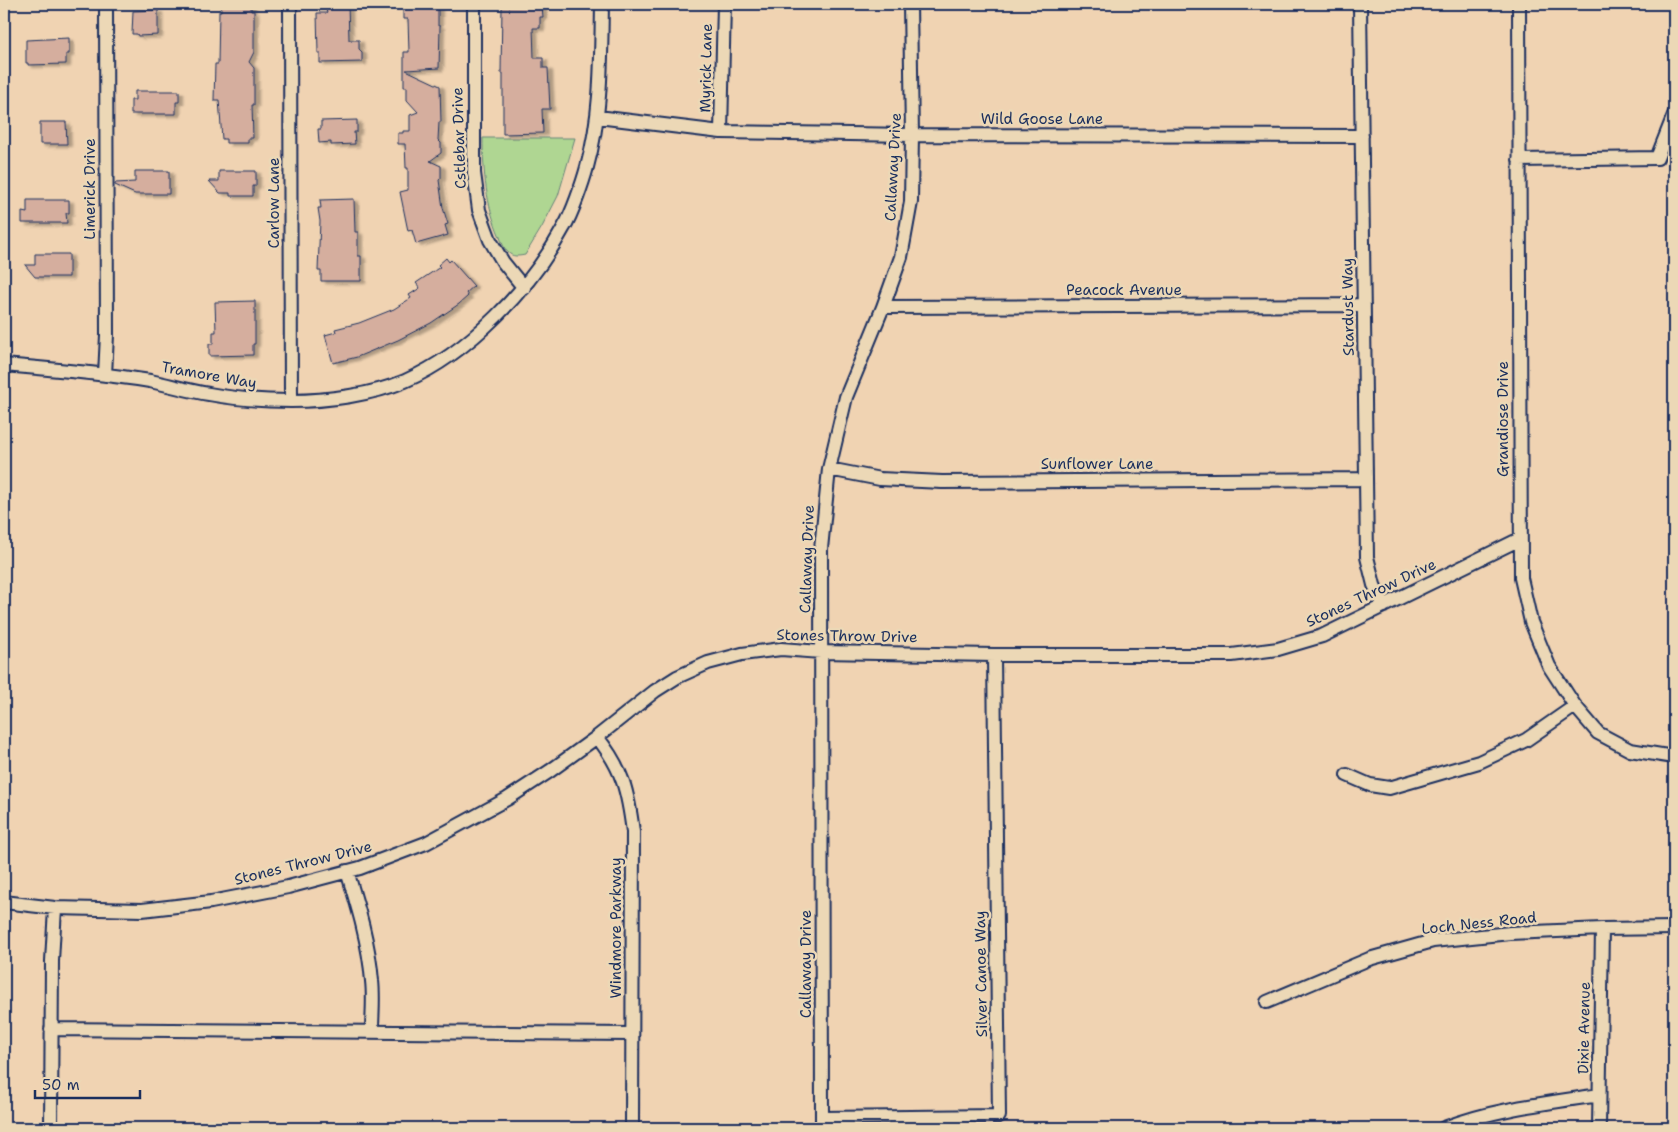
<svg xmlns="http://www.w3.org/2000/svg" width="1678" height="1132" viewBox="0 0 1678 1132" font-family="'Shantell Sans',sans-serif">
  <style>
    .green { fill: #afd692; stroke: #658278 }
    .building { fill: #d5ae9e; stroke: #1b2f5e; filter: url(#shadow) }
    .lines { fill: none; stroke-linecap: round; stroke-linejoin: round }
    .street-casing { stroke: #1b2f5e; stroke-width: 16 }
    .street { stroke: #ecd8b6; stroke-width: 12 }
    .labels { text-anchor: middle; dominant-baseline: central; stroke-width: 5; stroke-linejoin: round; paint-order: stroke }
    .street-label { font-size: 15px; fill: #1b2f5e; stroke: #ecd8b6 }
  </style>
  <defs>
    <filter id="shadow"><feDropShadow dx="4.5" dy="2.5" stdDeviation="1" flood-color="#0004"/></filter>
  </defs>
  <rect width="100%" height="100%" fill="#f0d3b2"/>
  <filter id="ink" filterUnits="userSpaceOnUse"><feTurbulence type="fractalNoise" baseFrequency=".02" numOctaves="2"/><feDisplacementMap in="SourceGraphic" scale="10" xChannelSelector="R" yChannelSelector="G"/><feConvolveMatrix kernelMatrix="1 2 1 2 8 2 1 2 1" color-interpolation-filters="sRGB"/></filter>
  <g filter="url(#ink)">
    <path class="green" d="M483 138H575L558 196 542 227 525 255C520 256 514 257 510 254 505 251 502 243 500 237 486 205 483 173 483 138Z"/>
    <path class="building" d="M221 4H251V11H254V52L249 62 254 68V105H252L253 138H248V143H226V139H222L219 100H214L215 64H218L219 11H221Z
      M324 4H348L349 40H359V49L362 52V62L320 63V53H318L317 13H327Z
      M406 4H438V26H440L439 68 406 70 440 86 441 122H439L438 140 441 143V153L430 161 441 166V178L439 180 443 208 448 224 445 225 448 235 416 244 412 230 408 231 400 192 408 190V168H406L405 144H398V133H403V131H410V115L418 112 407 100V87H404V52H409L408 19H403V8H406Z
      M542 6 543 17H540V28H533L534 58H543V68H548L550 109H542L543 133 503 134V73H501L502 7Z
      M158 10V35L138 36 137 34H132L133 11Z
      M69 38V54H66V64L28 65V63H26V40Z
      M135 91H179V102H176V114H131V100H135Z
      M357 120V132H354L355 144 331 145V142L319 143 318 129H321V121Z
      M40 122H66L67 144H40Z
      M135 171H169V194H135L115 185V183L135 182Z
      M219 171H256V186H253V196H230V193H220L209 181H219Z
      M354 199 355 232H358V256H361V281H321V271H318L320 221 318 208H321L320 200Z
      M27 200H69V213H66L67 223H22V212L27 213Z
      M35 254H69V277H35L25 265H35Z
      M446 258 449 262 451 260 474 286 466 293 468 296 459 304 431 323 398 340 357 357 333 363 325 335 336 332 335 329 359 323 394 309 411 298 409 295 420 288 416 283 440 267 438 265Z
      M255 301V344H253V355L209 356V344H213V332H216L215 302Z"/>
    <g class="lines">
      <defs>
        <path id="street" d="M290 4 291 401
          M474 4V173L479 210 490 240 503 262 524 288
          M1360 4 1367 557 1374 585 1384 606
          M1519 4 1521 578 1531 622 1549 666 1575 706 1598 733 1630 750 1674 757
          M598 117 721 132 912 135 1362 136
          M721 132 724 4
          M1519 160 1657 158 1674 115
          M883 307 1364 305
          M4 365C52 369 102 373 150 381 170 385 189 391 209 394 236 399 263 401 291 401 326 401 372 395 405 381 469 353 531 288 564 227 572 214 583 182 587 167 602 113 601 59 602 4
          M105 375 107 335 106 4
          M829 469 880 479 942 482 1366 479
          M597 737C623 769 628 792 633 832L632 1128
          M1347 775 1370 785 1389 788 1479 762 1526 740 1575 706
          M347 871C358 907 369 943 372 981 374 998 372 1015 372 1032
          M4 902 55 908 142 910 211 902 288 887 360 868 426 843 507 799 550 771 597 737 655 691 677 677 708 663 742 654 781 649 821 652 994 655H1232L1278 649 1322 636 1520 539
          M1267 1002 1369 959 1433 941 1510 933 1602 929 1674 928
          M51 1029 632 1034
          M822 1118 999 1116 994 655
          M51 1128 52 961 55 908
          M822 1128 821 549 829 469 846 397 883 307 901 257 911 202 912 135 910 4
          M1444 1128C1493 1109 1547 1103 1599 1095
          M1599 1128 1602 929"/>
      </defs>
      <use href="#street" class="street-casing"/>
      <use href="#street" class="street"/>
    </g>
  </g>
  <g class="labels">
    <g class="street-label">
      <text transform="translate(706 68) rotate(-89)">Myrick Lane</text>
      <text x="1042" y="119">Wild Goose Lane</text>
      <text transform="translate(459 138) rotate(-92)">Cstlebar Drive</text>
      <text transform="translate(893 167) rotate(-87)">Callaway Drive</text>
      <text transform="translate(90 189) rotate(-90)">Limerick Drive</text>
      <text transform="translate(274 203) rotate(-90)">Carlow Lane</text>
      <text x="1124" y="290">Peacock Avenue</text>
      <text transform="translate(1348 307) rotate(-91)">Stardust Way</text>
      <text transform="translate(209 375) rotate(10)">Tramore Way</text>
      <text transform="translate(1503 419) rotate(-90)">Grandiose Drive</text>
      <text x="1097" y="464">Sunflower Lane</text>
      <text transform="translate(807 559) rotate(-88)">Callaway Drive</text>
      <text transform="translate(1371 593) rotate(-25)">Stones Throw Drive</text>
      <text transform="translate(847 636) rotate(1)">Stones Throw Drive</text>
      <text transform="translate(303 863) rotate(-14)">Stones Throw Drive</text>
      <text transform="translate(1479 923) rotate(-6)">Loch Ness Road</text>
      <text transform="translate(616 928) rotate(-90)">Windmore Parkway</text>
      <text transform="translate(806 964) rotate(-90)">Callaway Drive</text>
      <text transform="translate(981 974) rotate(-91)">Silver Canoe Way</text>
      <text transform="translate(1584 1028) rotate(-89)">Dixie Avenue</text>
    </g>
  </g>
  <rect width="1678" height="1132" fill="none" stroke="#ecd8b6" stroke-width="20"/>
  <rect x="10" y="10" width="1658" height="1112" fill="none" stroke="#1b2f5e" stroke-width="2" filter="url(#ink)"/>
  <path d="M35 1090v8h105v-8" fill="none" stroke="#1b2f5e" stroke-width="2.5"/>
  <text x="42" y="1090" font-size="15" fill="#1b2f5e" stroke="#ecd8b6" stroke-width="4" paint-order="stroke">50 m</text>
</svg>
